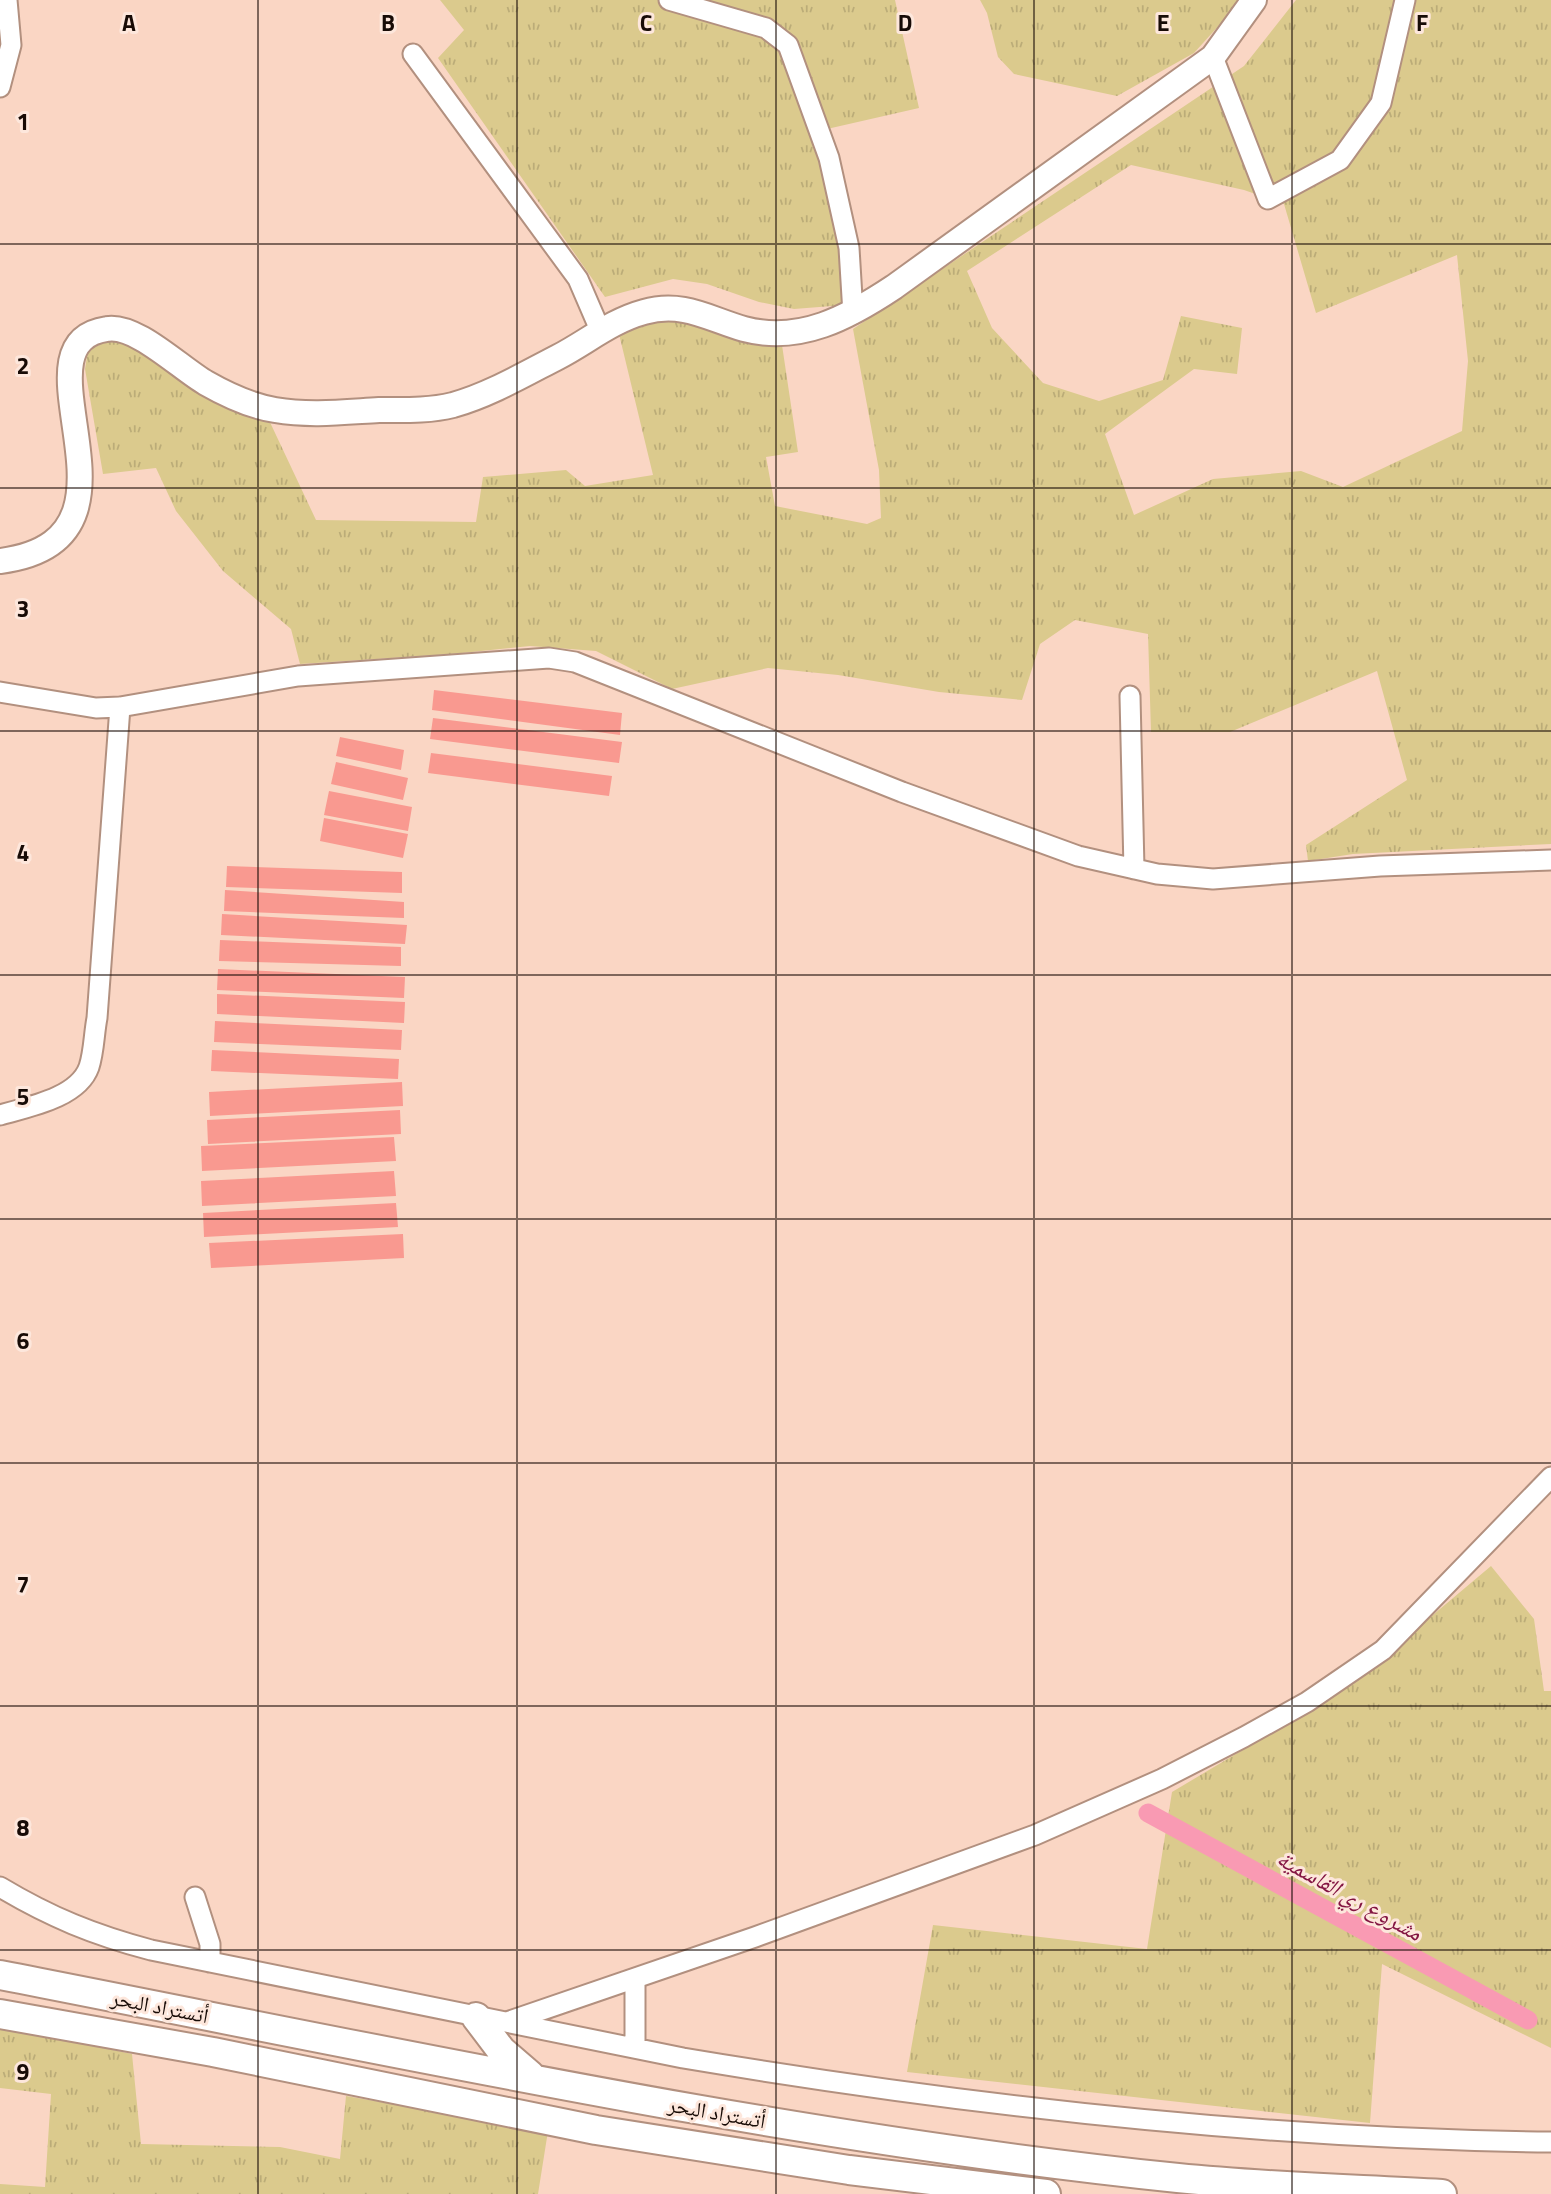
<svg xmlns="http://www.w3.org/2000/svg" width="1551" height="2194" viewBox="0 0 1551 2194" font-family="'Titillium Web','Noto Naskh Arabic',sans-serif">
  <style>
    .grass { fill: url(#grass-tufts); fill-rule: evenodd }
    .lines { fill: none; stroke-linecap: round; stroke-linejoin: round }
    .canal { stroke: #f99ab3; stroke-width: 19 }
    .building { fill: #f99990 }
    .minor-casing { stroke: #b2907f; stroke-width: 23 }
    .major-casing { stroke: #b2907f; stroke-width: 28 }
    .highway-casing { stroke: #b2907f; stroke-width: 32 }
    .minor { stroke: #fff; stroke-width: 19 }
    .major { stroke: #fff; stroke-width: 24 }
    .highway { stroke: #fff; stroke-width: 28 }
    .grid { fill: none; stroke: #170b06; stroke-width: 2; stroke-opacity: 0.55 }
    .labels { text-anchor: middle; dominant-baseline: central; stroke-width: 6; stroke-linejoin: round; paint-order: stroke }
    .street-label { font-size: 21px; fill: #170b06; stroke: #fde7dc }
    .water-label { font-size: 23px; font-style: italic; fill: #831542; stroke: #fde7dc }
    .grid-label { font-size: 23px; text-anchor: middle; font-weight: bold; fill: #170b06; stroke: #fde7dc; stroke-width: 6; stroke-linejoin: round; paint-order: stroke }
  </style>
  <defs>
    <pattern id="grass-tufts" width="24" height="20" patternUnits="userSpaceOnUse" patternTransform="scale(1.75)"><rect width="24" height="20" fill="#dbca8d"/><path d="M3 7l-1-3M5 7V3M7 7l1-3M15 17l-1-3M17 17v-4M19 17l1-3" fill="none" stroke="#bbac78"/></pattern>
  </defs>
  <rect width="100%" height="100%" fill="#fad6c4"/>
  <path class="grass" d="M440 0H895L919 108 827 129 844 254 845 305 794 309 759 302 707 284 673 279 605 297 438 58 464 30Z
    M980 0H1242L1194 53 1117 96 1014 74 998 57 987 13Z
    M1296 0H1551V844L1353 854 1308 861 1306 845 1407 780 1377 671 1230 732H1151L1148 634 1075 620 1040 644 1022 700 939 692 838 675 768 668 672 689 596 651 530 646 452 654 300 664 291 629 223 571 176 511 156 468 103 474 85 369 88 350 114 338 268 418 316 520 476 522 483 477 566 470 585 486 653 475 619 334 662 317 782 345 798 452 766 457 775 506 867 524 881 518 879 470 853 329 1244 66ZM1131 165 1244 190 1284 204 1316 313 1457 255 1468 361 1462 431 1343 487 1301 471 1213 479 1134 515 1105 434 1194 369 1237 374 1242 328 1181 316 1163 380 1099 401 1043 383 992 328 967 271Z
    M1491 1566 1534 1619 1544 1691H1551V2048L1382 1964 1370 2123 907 2072 933 1925 1147 1949 1172 1792 1345 1689Z
    M0 2026 132 2054 141 2144 280 2147 340 2159 346 2096 548 2131 538 2194H0V2184L45 2187 51 2094 0 2088Z"/>
  <g class="lines">
    <path class="canal" d="M1148 1813 1528 2020"/>
  </g>
  <path class="building" d="M434 690 622 713 620 735 432 710Z
    M433 718 622 742 619 763 430 739Z
    M340 737 404 750 401 770 336 756Z
    M431 753 612 776 609 796 428 773Z
    M336 762 408 778 403 800 331 784Z
    M329 791 412 807 408 831 324 815Z
    M324 818 408 834 403 858 320 841Z
    M227 866 402 872V893L226 887Z
    M225 890 404 902V918L224 911Z
    M222 914 407 925 405 944 221 935Z
    M220 940 401 947V966L219 961Z
    M218 969 405 977 404 998 217 990Z
    M217 994 405 1002 404 1023 217 1014Z
    M215 1021 402 1030 401 1050 214 1042Z
    M212 1050 399 1059 398 1079 211 1071Z
    M402 1082 403 1106 210 1116 209 1092Z
    M400 1110 401 1134 208 1144 207 1120Z
    M394 1137 396 1161 202 1171 201 1146Z
    M394 1171 396 1196 202 1206 201 1181Z
    M396 1203 398 1227 204 1237 203 1213Z
    M403 1234 404 1258 211 1268 209 1243Z"/>
  <g class="lines">
    <defs>
      <path id="minor" d="M669 0 766 28 788 45 829 158 849 248 853 314
        M413 54 578 279 600 330
        M1213 57 1268 199 1340 160 1381 103 1405 0
        M0 87 11 45 7 0
        M0 692 96 708 120 707 298 676 549 658 575 662 902 792 1078 856 1157 874 1213 879 1380 866 1551 860
        M1130 696 1134 869
        M0 1115C28 1107 78 1098 89 1067 94 1052 94 1033 97 1018L120 707
        M0 1887C50 1917 94 1935 151 1950L683 2058C970 2106 1260 2139 1551 2142
        M195 1897 210 1944V1962
        M635 1979V2048
        M507 2022 755 1937 1035 1835 1162 1779 1244 1737 1307 1702 1383 1650 1551 1477"/>
      <path id="major" d="M0 561C166 540 4 344 107 329 136 324 180 368 206 383 227 395 251 406 275 410 310 416 344 412 379 410 404 410 429 411 453 405 489 395 525 374 558 357 587 342 611 321 644 312 683 301 709 319 744 329 800 344 849 317 894 287L1213 57 1254 0"/>
      <path id="highway" d="M0 1975C391 2051 782 2137 1178 2178 1266 2187 1354 2189 1442 2194
        M0 2014 213 2052 596 2130 849 2170 1046 2194
        M476 2017 501 2050 530 2075"/>
    </defs>
    <use href="#minor" class="minor-casing"/>
    <use href="#major" class="major-casing"/>
    <use href="#highway" class="highway-casing"/>
    <use href="#minor" class="minor"/>
    <use href="#major" class="major"/>
    <use href="#highway" class="highway"/>
  </g>
  <path class="grid" d="M258 0V2194M517 0V2194M776 0V2194M1034 0V2194M1292 0V2194M0 244H1551M0 488H1551M0 731H1551M0 975H1551M0 1219H1551M0 1463H1551M0 1706H1551M0 1950H1551"/>
  <g class="labels">
    <g class="street-label">
      <text transform="translate(160 2006) rotate(11)">أتستراد البحر</text>
      <text transform="translate(717 2112) rotate(10)">أتستراد البحر</text>
    </g>
    <g class="water-label">
      <text transform="translate(1350 1895) rotate(29)">مشروع ري القاسمية</text>
    </g>
  </g>
  <g class="grid-label">
    <text x="129" y="31">A</text>
    <text x="388" y="31">B</text>
    <text x="646" y="31">C</text>
    <text x="905" y="31">D</text>
    <text x="1163" y="31">E</text>
    <text x="1422" y="31">F</text>
    <text x="23" y="130">1</text>
    <text x="23" y="374">2</text>
    <text x="23" y="617">3</text>
    <text x="23" y="861">4</text>
    <text x="23" y="1105">5</text>
    <text x="23" y="1349">6</text>
    <text x="23" y="1593">7</text>
    <text x="23" y="1836">8</text>
    <text x="23" y="2080">9</text>
  </g>
</svg>
